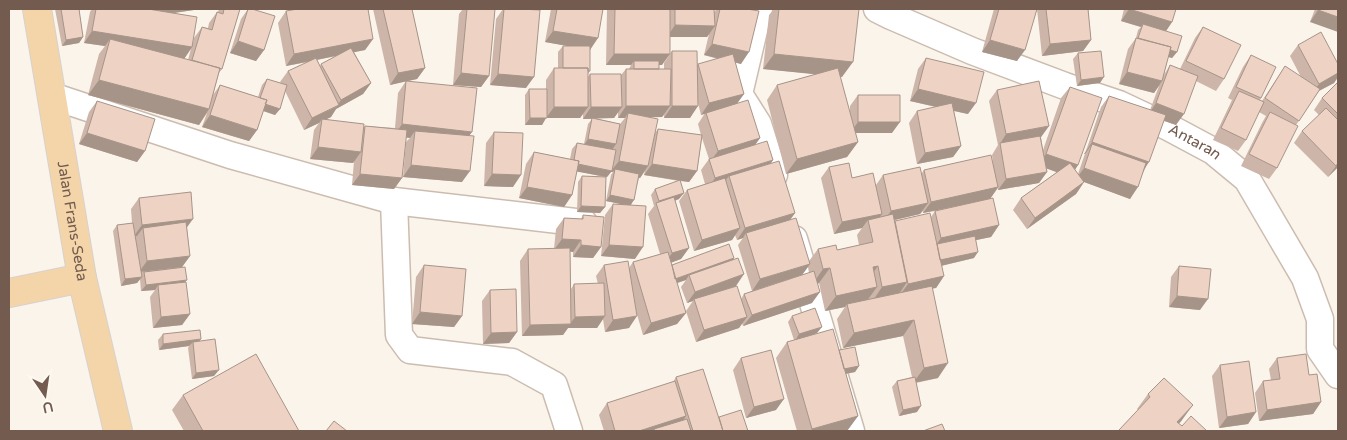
<svg xmlns="http://www.w3.org/2000/svg" width="1347" height="440" viewBox="0 0 1347 440" font-family="'Varela Round',sans-serif">
  <style>
    .lines { fill: none; stroke-linecap: round; stroke-linejoin: round }
    .street-casing { stroke: #ccbcb0; stroke-width: 29 }
    .primary-casing { stroke: #d8d1ce; stroke-width: 30 }
    .street { stroke: #fff; stroke-width: 26 }
    .primary { stroke: #f3d5a9; stroke-width: 28 }
    .wall { fill: #cdb5a9; fill-rule: evenodd }
    .shaded-wall { fill: #a79489 }
    .building { fill: #eed3c4; stroke: #a79489 }
    .labels { text-anchor: middle; dominant-baseline: central; stroke-width: 4; stroke-linejoin: round; paint-order: stroke }
    .street-label { font-size: 15px; fill: #735b4f; stroke: #fdf8f0 }
  </style>
  <rect width="100%" height="100%" fill="#fbf4ea"/>
  <g class="lines">
    <defs>
      <g id="street">
        <path d="M759 9 739 94 758 124 774 175"/>
        <path id="s1" d="M877 9 891 16 972 51 1065 86 1119 104 1170 128 1213 151 1247 179 1305 278 1320 319V349L1338 375"/>
        <path d="M52 96 230 155 394 201 584 223"/>
        <path d="M394 201 399 335 410 350 512 362 554 385 569 431"/>
        <path d="M794 239 851 431"/>
      </g>
      <g id="primary">
        <path id="s2" d="M37 9 82 278 118 431"/>
        <path d="M9 293 82 278"/>
      </g>
    </defs>
    <use href="#street" class="street-casing"/>
    <use href="#primary" class="primary-casing"/>
    <use href="#street" class="street"/>
    <use href="#primary" class="primary"/>
  </g>
  <path class="wall" d="M55 9H79L83 37 79 43 62 46Z
    M92 9H195L194 10 173 13 193 43 194 38 202 27 208 28 209 23 217 12H218L219 9H240L222 69 219 73 213 95 220 85 258 97 262 85 267 79 281 83 280 82 288 71 308 62 286 66 278 23 286 11 373 39 365 50 354 52 371 83 363 94 336 109 331 117 326 119 363 128 365 126 395 128 398 93 406 81 390 85 373 9H412L425 68 417 79 407 81 469 136 462 182 403 177 406 142 410 138 406 137 402 178 394 189 352 185 354 161 353 163 310 159 314 130 319 123 304 130 285 91 280 109 275 115 263 111 257 130 249 141 202 127 207 113 199 125 88 95 99 54 105 46 84 43 90 12ZM191 49 188 60 184 59ZM336 56 321 64 320 66 317 60Z
    M248 9H252L264 50 256 61 230 53 241 19Z
    M463 9H467L489 76 481 87 453 85 459 14Z
    M503 9H520L526 88 490 85 496 19Z
    M551 9H603L590 50V71L588 74V77L590 74 621 75 626 69H629L631 65H606L607 9H714V12L717 9H747L741 64 735 62 744 94 737 103 760 138 755 145 773 160 771 163 795 213 790 220 809 261 818 249 837 250 859 245 857 235 862 228 834 234 821 178 829 167 852 178 876 185 883 175 922 173 924 170 993 164 992 155 998 145 989 101 997 90 1049 126 1041 137 1043 150 1061 98 1070 87 1078 165 1075 170 1078 174 1101 107 1109 96 1150 110 1159 86 1154 93 1119 84 1128 49 1136 38 1138 30 1141 27 1121 21 1124 9H1176L1172 22 1166 31 1177 52 1172 58 1168 57 1164 75 1170 65 1180 69 1195 38 1203 27 1224 79 1216 91 1196 81 1176 125 1164 121 1145 169 1130 199 1084 182 1076 194 1027 229 1013 210 1021 198 1057 172 1046 168 1047 172 1039 183 998 190V188L990 199 999 225 991 237 976 240 974 258 941 266 944 276 936 288H932L938 378 916 383 917 412 899 416 892 387 897 381 912 377 903 336 843 348 837 319 845 307 825 311 819 283 818 284 812 303 743 326 742 323 739 328 696 342 686 311 693 301 687 303 681 287 686 280 677 283 686 313 677 324 643 335 636 311 629 328 605 332 603 319 597 328H568L563 335 522 336 520 261 528 249H554L556 229 564 218 581 219 583 215 601 247 593 258 573 257V252L570 251 571 289 574 284H598L596 276 604 265 629 268 633 262 660 254 648 214 654 206 651 195 655 189 679 181 644 175 645 171 640 178H639L631 205 635 259 601 256 605 215 613 204H622L606 201 611 175 613 172H611L607 177H606L605 207 600 213 577 212 578 182 582 176 604 177 577 171 572 195 564 207 519 198 526 164 534 152 570 159 572 149 577 143 584 144 588 124 592 119H583V114L580 118H546L542 125H525V95L529 89H546V80L554 68H558V52L563 46H568L545 42ZM709 34 704 55 718 59 697 65 672 51 664 63V69H659V65H662L670 37H707ZM698 103 701 115 705 113 698 124 701 135 658 129 655 133 650 117H662L664 115V118H690ZM618 112V118H625L620 124 595 118H614ZM702 138 709 159 701 170 705 184 687 190 679 201 694 251 732 240 735 235 737 240 743 238 738 245 752 291 792 278 744 294 741 299 722 291 736 286 733 259 672 265 671 263 681 259 689 248 675 201 679 199 680 181 689 182 697 171ZM923 211V213L935 211 931 217 895 221 894 220 920 214ZM808 267 809 273 802 275Z
    M774 9H856L842 77H840L850 113V106L858 95 892 133H855L858 142 847 157 786 174 767 100 777 85 816 74 763 69 769 15Z
    M994 9H1088L1091 40 1083 51 1042 56 1037 9 1017 61 982 52Z
    M1315 9H1338L1310 22Z
    M1298 45 1338 64V77L1334 83 1319 91 1296 125 1277 168 1269 179 1241 166 1262 123 1266 116 1259 112 1246 140 1238 151 1213 140 1232 100 1228 98 1243 67 1251 55 1261 98 1260 100 1262 101 1285 66 1301 77 1290 56Z
    M1078 53 1100 83 1077 86 1073 59Z
    M926 58 968 114 954 111 961 146 953 157 917 164 909 123 917 111 936 107 910 101 918 69Z
    M1338 82V167L1328 177 1294 143 1302 131 1319 115 1314 110 1322 98Z
    M97 101 145 151 137 162 79 144 89 112Z
    M494 132 513 187 484 186 486 143Z
    M139 198 187 228 190 256 182 267 185 282 190 314 182 325 153 328 150 297 155 290 141 291 140 279 137 283 121 286 113 231 117 225 132 223 131 209Z
    M424 265 462 316 454 327 412 324 416 277Z
    M1179 266 1200 310 1169 307 1171 277Z
    M490 290 517 332 509 343 483 344 482 301Z
    M792 316 817 333 808 336 839 350 859 366 855 372 846 374 858 416 847 431H797L776 358 787 342 794 340 788 322Z
    M163 334 200 341 214 376 192 379 188 348 189 346 159 350 158 340Z
    M741 358 776 410 746 418 733 370Z
    M1277 358 1321 402 1313 414 1259 421 1255 393 1263 381 1271 380 1269 369Z
    M1220 365 1256 412 1248 424 1219 428 1212 376Z
    M676 377 719 417 748 431H604L599 415 607 403 673 382Z
    M1148 394 1182 420 1179 424 1182 426 1207 431H1118L1138 410 1137 409Z
    M183 395 299 431H184L172 410Z"/>
  <path class="shaded-wall" d="M152 9H195L194 10 146 17Z
    M1129 9 1172 22 1164 34 1143 24 1141 27 1121 21Z
    M1318 10 1338 17V32L1310 22Z
    M675 25 715 26 707 37H667Z
    M92 31 192 47 184 59 110 39 105 46 84 43Z
    M553 31 598 38 590 50 545 42Z
    M83 37 79 43 62 46 66 40Z
    M373 39 365 50 286 66 294 54Z
    M990 40 1025 50 1017 61 982 52Z
    M1091 40 1083 51 1042 56 1050 44Z
    M1138 40 1177 52 1172 58 1133 46Z
    M238 41 264 50 256 61 230 53Z
    M712 44 749 52 741 64 704 55Z
    M614 54H670L662 65H634V61L631 65H606Z
    M774 54 853 62 842 77 763 69Z
    M425 68 417 79 390 85 398 73Z
    M1127 72 1162 81 1154 93 1119 84Z
    M461 73 489 76 481 87 453 85Z
    M1338 73V77L1334 83 1311 95 1319 84Z
    M498 74 534 77 526 88 490 85Z
    M1104 77 1100 83 1077 86 1081 80Z
    M99 80 209 109 199 125 88 95Z
    M371 83 363 94 336 109 331 117 321 122 322 119 319 123 304 130 312 118 336 107 341 100Z
    M918 89 976 103 968 114 910 101Z
    M744 94 736 105 701 115 709 103Z
    M259 102 280 109 275 115 255 108Z
    M1156 103 1184 114 1176 125 1148 115Z
    M626 106H670L662 117 627 118 628 113 625 118H618Z
    M672 106H698L690 118H664Z
    M554 107H588L580 118H546L542 125H525L530 118H546Z
    M591 107H622L614 118 583 119Z
    M210 115 257 130 249 141 202 127Z
    M858 122H900L892 133H850Z
    M402 124 472 132 464 143 415 131 410 138 394 136Z
    M1049 126 1041 137 1000 144 1006 134Z
    M87 133 145 151 137 162 79 144Z
    M760 138 752 149 710 162 718 151Z
    M588 139 616 144 612 150 584 145Z
    M858 142 847 157 786 174 797 159Z
    M1092 142 1149 162 1141 174 1092 144 1085 154H1084Z
    M961 146 953 157 917 164 925 153Z
    M318 147 361 152 353 163 310 159Z
    M1046 154 1078 165 1070 177 1037 165Z
    M773 160 765 172 729 176 722 185 707 190 715 178Z
    M619 161 648 166 640 178 614 173 615 169 613 172H611L607 177 568 170 573 163 611 171Z
    M1338 163V167L1328 177 1336 166Z
    M652 164 697 171 689 182 644 175Z
    M411 165 470 171 462 182 403 177Z
    M1084 168 1138 187 1130 199 1076 179Z
    M1047 172 1039 183 998 190 1006 179Z
    M360 174 402 178 394 189 352 185Z
    M492 174 521 175 513 187 484 186Z
    M1084 182 1076 194 1027 229 1035 218Z
    M527 187 572 195 564 207 519 198Z
    M998 187 990 199 923 213 931 202Z
    M684 193 679 199 657 206V204L659 201Z
    M610 195 634 200 630 206 606 201Z
    M928 203 920 214 882 223 891 211Z
    M581 206 605 207 600 213 577 212Z
    M795 213 787 224 746 233 743 238 737 240 745 228Z
    M882 214 874 225 868 220 862 228 834 234 842 222Z
    M193 219 185 230 143 228 137 236H134L142 225Z
    M999 225 991 237 933 249 941 238Z
    M740 228 732 240 694 251 702 240Z
    M562 239 581 240 573 252 554 250Z
    M581 245 601 247 593 258 573 257Z
    M609 245 643 247 635 259 601 256Z
    M689 248 681 259 664 265 672 253Z
    M978 252 974 258 936 267 940 260Z
    M190 256 182 267 139 272 147 261Z
    M734 258 730 264 689 275 686 280 671 285 675 279Z
    M810 264 802 275 752 291 760 279Z
    M878 266 867 281 873 267Z
    M830 268 819 283 812 285 823 269Z
    M744 274 736 286 695 300 694 299 693 301 687 303 695 292Z
    M944 276 936 288 900 295 908 284Z
    M142 277 137 283 121 286 125 279Z
    M187 280 182 286 158 285 155 290 141 291 146 285Z
    M907 282 897 297 872 302 882 287Z
    M877 287 866 302 847 304 845 307 825 311 836 296Z
    M820 292 812 303 743 326 752 315Z
    M1177 296 1208 299 1200 310 1169 307Z
    M420 312 462 316 454 327 412 324Z
    M686 313 677 324 643 335 651 323Z
    M190 314 182 325 153 328 161 317Z
    M605 316 597 328H568L563 335 522 336 530 325 570 324 575 317Z
    M637 316 629 328 605 332 613 320Z
    M747 317 739 328 696 342 704 330Z
    M914 320 903 336 843 348 854 333Z
    M822 327 817 333 795 341 799 334Z
    M517 332 509 343 483 344 491 333Z
    M201 339 197 345 193 342 189 346 159 350 163 344Z
    M948 363 938 378 913 383 924 368Z
    M859 366 855 372 839 375 843 369Z
    M219 370 214 376 192 379 196 373Z
    M784 399 776 410 746 418 754 407Z
    M1321 402 1313 414 1259 421 1267 410Z
    M1193 405 1182 420 1172 431 1177 422Z
    M921 406 917 412 899 416 903 410Z
    M1256 412 1248 424 1219 428 1227 417Z
    M686 416 678 428 654 429 653 431H639Z
    M858 416 847 431H810L812 429Z"/>
  <path class="building" d="M61 9H79L83 37 66 40Z
    M96 9H148L197 17 192 47 92 31Z
    M224 9H240L222 69 192 60 202 27 212 30 217 12 223 14Z
    M248 9H252L275 16 264 50 238 41Z
    M298 9H368L373 39 294 54 286 11Z
    M383 9H412L425 68 398 73Z
    M467 9H495L489 76 461 73Z
    M504 9H520L540 10 534 77 498 74Z
    M557 9H603L598 38 553 31Z
    M615 9H670V54H614Z
    M675 9H714L715 26 675 25Z
    M720 9H747L759 11 749 52 712 44Z
    M779 9H859L853 62 774 54Z
    M999 9H1037L1025 50 990 40Z
    M1046 9H1088L1091 40 1050 44Z
    M1129 9H1176L1172 22Z
    M1319 9H1338V17L1318 10Z
    M1143 24 1182 36 1177 52 1170 50 1171 47 1138 38Z
    M1203 27 1241 45 1224 79 1186 61Z
    M1321 32 1338 64V73L1319 84 1298 45Z
    M1136 38 1171 47 1162 81 1127 72Z
    M110 39 220 68 209 109 99 80Z
    M563 46H590V71H588V68H563Z
    M351 48 371 83 341 100 321 64Z
    M672 51H697L698 106H672Z
    M1101 51 1104 77 1081 80 1078 53Z
    M733 54 744 94 709 103 698 64Z
    M1251 55 1276 67 1261 98 1236 87Z
    M316 58 339 105 312 118 288 71Z
    M926 58 984 72 976 103 918 89Z
    M634 61H659V69H634Z
    M1170 65 1198 76 1184 114 1156 103Z
    M1285 66 1320 89 1299 121 1265 98Z
    M554 68H588V107H554Z
    M838 68 858 142 797 159 777 85Z
    M626 69H671L670 106H626Z
    M590 74H621L622 107H591Z
    M267 79 287 85 280 109 265 104 267 100 260 98Z
    M406 81 477 88 472 132 402 124Z
    M1039 81 1049 126 1006 134 997 90Z
    M1338 82V114L1322 98Z
    M220 85 267 100 257 130 210 115Z
    M1070 87 1102 98 1078 165 1046 154Z
    M529 89H547V118H530Z
    M1239 91 1264 102 1246 140 1221 128Z
    M858 95H900V122H858Z
    M1109 96 1166 115 1149 162 1092 142Z
    M748 100 760 138 718 151 706 113Z
    M97 101 155 119 145 151 87 133Z
    M952 103 961 146 925 153 917 111Z
    M1326 108 1338 120V163L1336 166 1302 131Z
    M1270 112 1298 126 1277 168 1249 154Z
    M628 113 658 119 648 166 619 161Z
    M592 118 620 124 616 144 588 139Z
    M322 119 364 124 361 152 318 147Z
    M365 126 407 130 402 178 360 174Z
    M658 129 702 135 697 171 652 164Z
    M415 131 474 136 470 171 411 165Z
    M494 132 523 133 521 175 492 174Z
    M1040 136 1047 172 1006 179 1000 143Z
    M767 141 773 160 715 178 709 159Z
    M577 143 616 150 612 171 578 164 579 161 574 160Z
    M1092 144 1146 163 1138 187 1084 168Z
    M534 152 579 161 572 195 527 187Z
    M991 155 998 187 931 202 924 170Z
    M779 161 795 213 745 228 729 176Z
    M849 163 852 178 873 173 882 214 842 222 829 167Z
    M1070 163 1084 182 1035 218 1021 198Z
    M920 167 928 203 891 211 883 175Z
    M615 169 639 174 634 200 610 195Z
    M582 176 606 177 605 207 581 206Z
    M725 178 740 228 702 240 687 190Z
    M680 180 684 193 659 201 655 189Z
    M191 192 193 219 142 225 139 198Z
    M674 197 689 248 672 253 656 203Z
    M993 198 999 225 941 238 935 211Z
    M613 204 646 206 643 247 609 245Z
    M930 213 944 276 908 284 895 221Z
    M893 214 907 282 882 287 878 266 873 267 877 287 836 296 830 268 823 269 818 249 836 245 837 250 873 242 868 220Z
    M583 215 604 217 601 247 581 245V240L562 239 564 218 583 219Z
    M796 218 810 264 760 279 746 233Z
    M186 222 190 256 147 261 143 228Z
    M133 223 142 277 125 279 117 225Z
    M975 236 978 252 940 260 937 244Z
    M729 244 734 258 675 279 672 265Z
    M570 248 571 324 530 325 528 249Z
    M668 252 686 313 651 323 633 262Z
    M738 258 744 274 695 292 689 275Z
    M628 261 637 316 613 320 604 265Z
    M424 265 466 269 462 316 420 312Z
    M1179 266 1211 269 1208 299 1177 296Z
    M185 267 187 280 146 285 144 272Z
    M814 271 820 292 752 315 744 294Z
    M186 282 190 314 161 317 158 285Z
    M604 283 605 316 575 317 574 284Z
    M737 286 747 317 704 330 694 299Z
    M932 286 948 363 924 368 914 320 854 333 847 304Z
    M516 289 517 332 491 333 490 290Z
    M815 308 822 327 799 334 792 316Z
    M833 329 858 416 812 429 787 342Z
    M200 330 201 339 163 344V334Z
    M215 339 219 370 196 373 193 342Z
    M855 347 859 366 844 369 839 350Z
    M771 350 784 399 754 407 741 358Z
    M256 354 299 431H203L183 395Z
    M1306 354 1309 375 1317 374 1321 402 1267 410 1263 381 1280 379 1277 358Z
    M1249 361 1256 412 1227 417 1220 365Z
    M703 369 723 431H693L676 377Z
    M915 377 921 406 903 410 897 381Z
    M1164 378 1193 405 1177 422 1182 426 1191 416 1207 431H1120L1119 430 1150 397 1148 394Z
    M675 381 686 416 639 431H615L607 403Z
    M741 410 748 431H723L719 417Z
    M687 419 691 431H655L654 429Z
    M334 421 347 431H326Z
    M942 424 945 431H923Z"/>
  <g class="labels">
    <g class="street-label">
      <text stroke="none"><textPath href="#s1" startOffset="345">Antaran</textPath></text>
      <text stroke="none"><textPath href="#s2" startOffset="215">Jalan Frans-Seda</textPath></text>
    </g>
  </g>
  <rect width="1347" height="440" fill="none" stroke="#735b4f" stroke-width="20"/>
  <g transform="translate(45 395) rotate(167)" stroke="#fdf8f0" stroke-width="4" paint-order="stroke">
  <path d="M0-4L9 19L0 12L-9 19Z" fill="#735b4f"/>
  <text y="-8" font-size="14" font-weight="bold" text-anchor="middle" fill="#735b4f">U</text>
  </g>
</svg>
